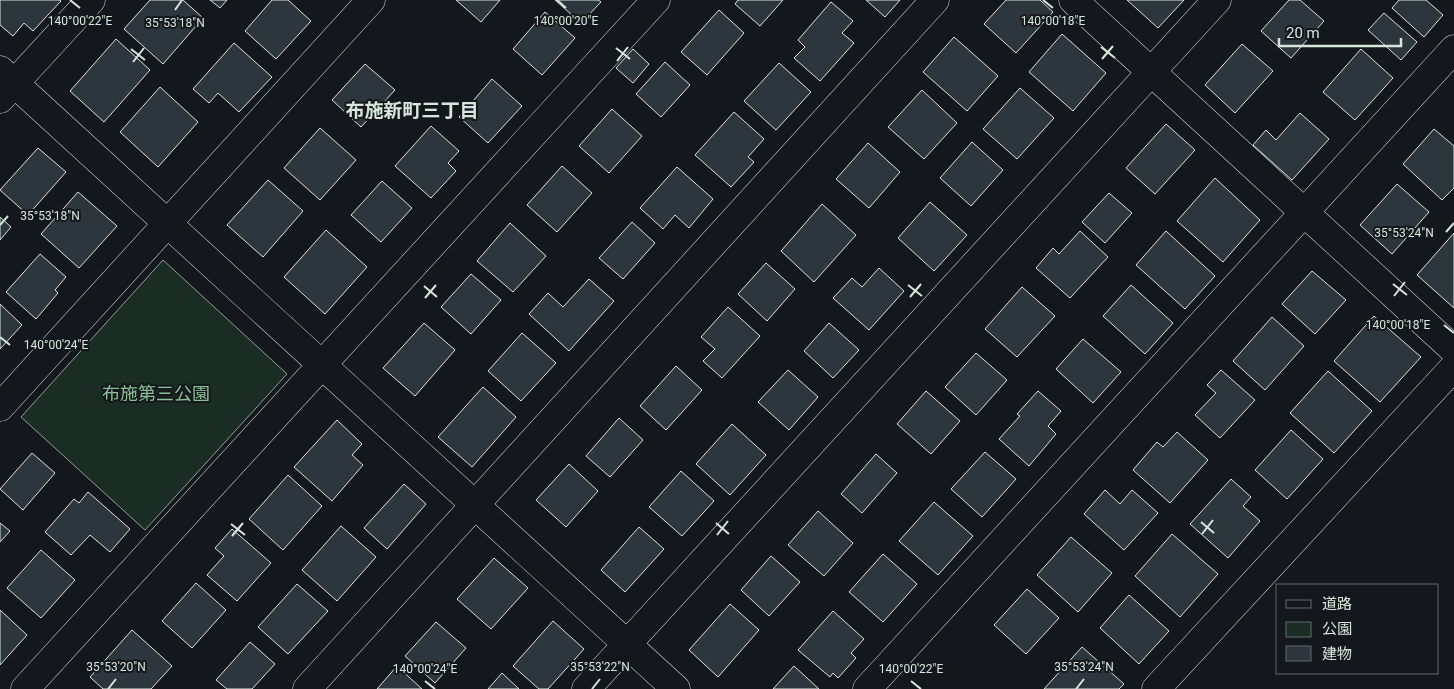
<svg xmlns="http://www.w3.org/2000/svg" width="1454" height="689" viewBox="0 0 1454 689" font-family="Roboto,'Noto Sans JP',sans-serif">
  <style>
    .green { fill: #1a2d24; stroke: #939e99 }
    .building { fill: #2c363c; stroke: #d8e6dc }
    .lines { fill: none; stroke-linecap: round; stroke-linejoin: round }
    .minor-casing { stroke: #d8e6dc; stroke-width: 29 }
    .tertiary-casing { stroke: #d8e6dc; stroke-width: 29 }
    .minor { stroke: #14181c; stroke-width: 28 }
    .tertiary { stroke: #14181c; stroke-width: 28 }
    .ticks { fill: none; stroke: #d8e6dc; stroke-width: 2 }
    .labels { text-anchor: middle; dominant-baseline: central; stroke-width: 4; stroke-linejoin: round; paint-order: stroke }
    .park-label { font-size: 18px; fill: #8ac095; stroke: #14181c }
    .neighbourhood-label { font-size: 19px; font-weight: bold; fill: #d8e6dc; stroke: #14181c }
    .ticks-label { font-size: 12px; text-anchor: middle; fill: #d8e6dc; stroke: #14181c; stroke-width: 4; stroke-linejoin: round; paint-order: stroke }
  </style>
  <rect width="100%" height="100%" fill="#14181c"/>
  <path class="green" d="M163 260 287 374 145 530 21 417Z"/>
  <path class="building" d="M0 0H60L61 1 33 31 24 23 13 36 0 25Z
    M150 0H183L203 18 163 64 124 29Z
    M210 0H227L220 8Z
    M272 0H288L311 21 276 59 245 31Z
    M456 0H500L481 22Z
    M555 0H598L601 2 581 23Z
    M738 0H783L760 26 735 4Z
    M866 0H900L885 17Z
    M1006 0H1040L1053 12 1016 53 984 24Z
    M1127 0H1184L1158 28Z
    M1289 0H1300L1324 21 1291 58 1261 31Z
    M1399 0H1426L1443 15 1424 37 1392 8Z
    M831 2 853 21 842 33 854 43 820 81 794 58 805 47 798 40Z
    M719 10 744 33 707 75 681 52Z
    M545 12 575 38 542 75 513 49Z
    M1384 13 1417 42 1401 60 1368 30Z
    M1062 34 1106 73 1073 111 1029 72Z
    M954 37 998 76 967 111 923 72Z
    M116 39 150 70 104 122 70 91Z
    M234 43 272 77 239 112 218 93 209 103 193 89Z
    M1242 44 1273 71 1235 113 1205 85Z
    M633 49 649 64 633 83 616 68Z
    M1361 49 1393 78 1355 120 1323 92Z
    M665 62 690 85 661 117 636 94Z
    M779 63 811 92 776 130 744 101Z
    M365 64 395 90 361 127 332 100Z
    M492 79 522 106 488 143 459 117Z
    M160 87 198 122 158 167 120 132Z
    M1020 88 1054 118 1017 159 983 129Z
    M922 90 957 123 924 159 888 127Z
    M612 109 642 136 609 173 579 146Z
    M734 112 764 139 748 157 754 162 731 187 695 155Z
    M1300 113 1329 139 1292 180 1253 145 1266 130 1276 140Z
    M1166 124 1195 150 1155 194 1126 168Z
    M431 126 459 151 448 163 456 171 431 198 395 166Z
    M320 128 356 160 320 200 284 168Z
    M1434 129 1454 146V188L1442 200 1403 164Z
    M972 142 1003 170 971 206 940 178Z
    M868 143 900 172 869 208 836 179Z
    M38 148 66 172 28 215 0 190Z
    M562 166 592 193 557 232 527 205Z
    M677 167 713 199 689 228 675 215 663 229 640 208Z
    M1215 178 1260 220 1223 262 1177 221Z
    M268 180 303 211 263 257 227 225Z
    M382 181 412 208 381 242 351 215Z
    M1397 184 1429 212 1392 254 1360 225Z
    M78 192 117 226 79 268 41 234Z
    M1109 193 1132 213 1105 243 1082 222Z
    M930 202 967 235 934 271 898 238Z
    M822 204 856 235 814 282 781 251Z
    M0 217 11 227 0 240Z
    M632 222 655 243 623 279 599 258Z
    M510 223 546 256 513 292 477 261Z
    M326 230 367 267 325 314 284 277Z
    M1080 231 1108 257 1070 298 1036 268 1053 248 1059 254Z
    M1166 231 1215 276 1185 309 1136 265Z
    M1454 233V308L1417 275Z
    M40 254 66 277 55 290 58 293 36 319 6 292Z
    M766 263 795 289 767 321 738 294Z
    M879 268 904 291 869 330 833 298 852 278 862 287Z
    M1312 271 1346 300 1315 334 1282 304Z
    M471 274 501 300 471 334 441 307Z
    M589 279 614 301 569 351 529 314 548 293 563 307Z
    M1131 285 1173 323 1145 354 1103 316Z
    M1022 287 1055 316 1017 357 985 329Z
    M0 304 22 325 0 349Z
    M728 307 760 336 722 378 703 361 715 349 701 337Z
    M1374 316 1421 357 1380 402 1334 361Z
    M1272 317 1304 346 1265 390 1233 361Z
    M424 323 455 350 415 396 383 368Z
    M829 323 859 350 833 378 804 351Z
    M522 333 556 363 521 401 488 371Z
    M1083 339 1121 372 1093 403 1056 369Z
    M976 353 1007 380 976 415 945 387Z
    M676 366 702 390 666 430 640 406Z
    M788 370 818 397 789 430 758 402Z
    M1221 370 1255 400 1220 438 1195 415 1216 393 1207 385Z
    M1328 371 1372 411 1334 453 1290 413Z
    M483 387 516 417 472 467 438 437Z
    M926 391 960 421 931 454 897 424Z
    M1038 391 1061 411 1048 426 1056 434 1029 466 999 439 1020 416 1017 414Z
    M619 418 643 440 610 477 586 456Z
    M337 420 362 444 352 455 363 465 332 501 294 467Z
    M732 424 766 455 730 495 696 464Z
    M1291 430 1323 459 1287 499 1255 470Z
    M1177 432 1208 460 1170 503 1133 470 1157 442 1163 447Z
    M985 452 1016 479 982 517 951 489Z
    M32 453 55 473 23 510 0 489Z
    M876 454 897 473 862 513 841 494Z
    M569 464 598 491 566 527 536 500Z
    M681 471 714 501 682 536 649 507Z
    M288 475 322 506 283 550 249 519Z
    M1231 479 1251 497 1243 506 1260 521 1228 558 1190 524Z
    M404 484 426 504 387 549 364 528Z
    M1105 490 1120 504 1132 490 1158 513 1124 550 1084 514Z
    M88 492 130 529 110 552 90 535 71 555 45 532 74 499 79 503Z
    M934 502 973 536 938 575 899 541Z
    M818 511 853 543 824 576 788 545Z
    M0 523 10 531 0 542Z
    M341 526 376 557 337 601 302 570Z
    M639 527 664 549 625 592 601 570Z
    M232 529 271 563 237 601 207 575 224 556 215 548Z
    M1172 534 1218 574 1180 617 1135 576Z
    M1071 537 1112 573 1078 612 1037 575Z
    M41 550 75 580 41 618 7 588Z
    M883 554 917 584 883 622 849 592Z
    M771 556 800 582 769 616 741 590Z
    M494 558 528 588 491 629 457 599Z
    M196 583 226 610 192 648 162 621Z
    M297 584 328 611 288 654 258 627Z
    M1027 589 1059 618 1026 654 994 625Z
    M1129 595 1169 631 1139 664 1100 628Z
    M730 604 759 630 718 677 689 650Z
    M0 610 27 635 0 665Z
    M833 611 864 639 851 653 856 658 838 678 833 673 830 677 798 650Z
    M553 621 584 649 548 689H539L513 666Z
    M436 622 466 648 435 683 405 656Z
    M132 630 172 666 151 689H103L90 677Z
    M250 642 275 664 252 689H227L216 680Z
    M1082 647 1124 684 1119 689H1044Z
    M397 666 422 689H377Z
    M794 666 819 689H773Z
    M502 673 519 689H488Z"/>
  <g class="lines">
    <defs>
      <path id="minor" d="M1073 0 1454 350
        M0 99 91 0
        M0 407 371 0
        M25 689 656 0
        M307 689 935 0
        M586 689 1217 0
        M867 689 1454 49
        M1156 689 1454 367"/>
      <path id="tertiary" d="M0 70 676 689"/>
    </defs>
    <use href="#minor" class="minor-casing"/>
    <use href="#tertiary" class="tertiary-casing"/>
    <use href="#minor" class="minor"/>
    <use href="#tertiary" class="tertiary"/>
  </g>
  <path class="ticks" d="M70 0 80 8M557 0 566 8M1043 0 1053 8M175 10 182 0M1101 47 1115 58M616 48 630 59M131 49 145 60M1102 59 1113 46M617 61 628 47M133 62 144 48M0 225 8 216M1446 232 1454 223M1393 284 1407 295M908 285 922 296M424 286 437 297M1394 296 1405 282M910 297 921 284M425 298 436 285M1444 325 1454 333M0 337 10 345M1201 522 1214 533M716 523 729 534M231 524 245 535M1202 534 1213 520M717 535 728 521M232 536 243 523M425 681 435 689M911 681 921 689M108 689 116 679M592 689 600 679M1076 689 1084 679"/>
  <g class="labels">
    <g class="park-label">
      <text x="156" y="393">布施第三公園</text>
    </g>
    <g class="neighbourhood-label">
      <text x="412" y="110">布施新町三丁目</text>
    </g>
  </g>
  <g class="ticks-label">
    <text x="80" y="25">140°00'22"E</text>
    <text x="566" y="25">140°00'20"E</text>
    <text x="1053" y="25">140°00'18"E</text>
    <text x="175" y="27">35°53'18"N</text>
    <text x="50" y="220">35°53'18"N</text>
    <text x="1404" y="237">35°53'24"N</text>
    <text x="1398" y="329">140°00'18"E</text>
    <text x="56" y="349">140°00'24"E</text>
    <text x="116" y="671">35°53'20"N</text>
    <text x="600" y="671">35°53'22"N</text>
    <text x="1084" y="671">35°53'24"N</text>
    <text x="425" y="673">140°00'24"E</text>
    <text x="911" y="673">140°00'22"E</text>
  </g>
  <rect x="1276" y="584" width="162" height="90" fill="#14181c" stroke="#626a69"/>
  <rect x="1286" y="600" width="25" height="8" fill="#14181c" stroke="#626a69"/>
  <text x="1322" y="609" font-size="15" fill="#d8e6dc">道路</text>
  <rect x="1286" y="622" width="25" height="15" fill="#1a2d24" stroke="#626a69"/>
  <text x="1322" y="634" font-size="15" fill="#d8e6dc">公園</text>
  <rect x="1286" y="646" width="25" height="15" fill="#2c363c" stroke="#626a69"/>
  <text x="1322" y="659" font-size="15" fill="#d8e6dc">建物</text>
  <path d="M1279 38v8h122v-8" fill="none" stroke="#d8e6dc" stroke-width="2.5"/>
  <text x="1286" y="38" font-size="15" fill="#d8e6dc" stroke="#14181c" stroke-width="4" paint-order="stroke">20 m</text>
</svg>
